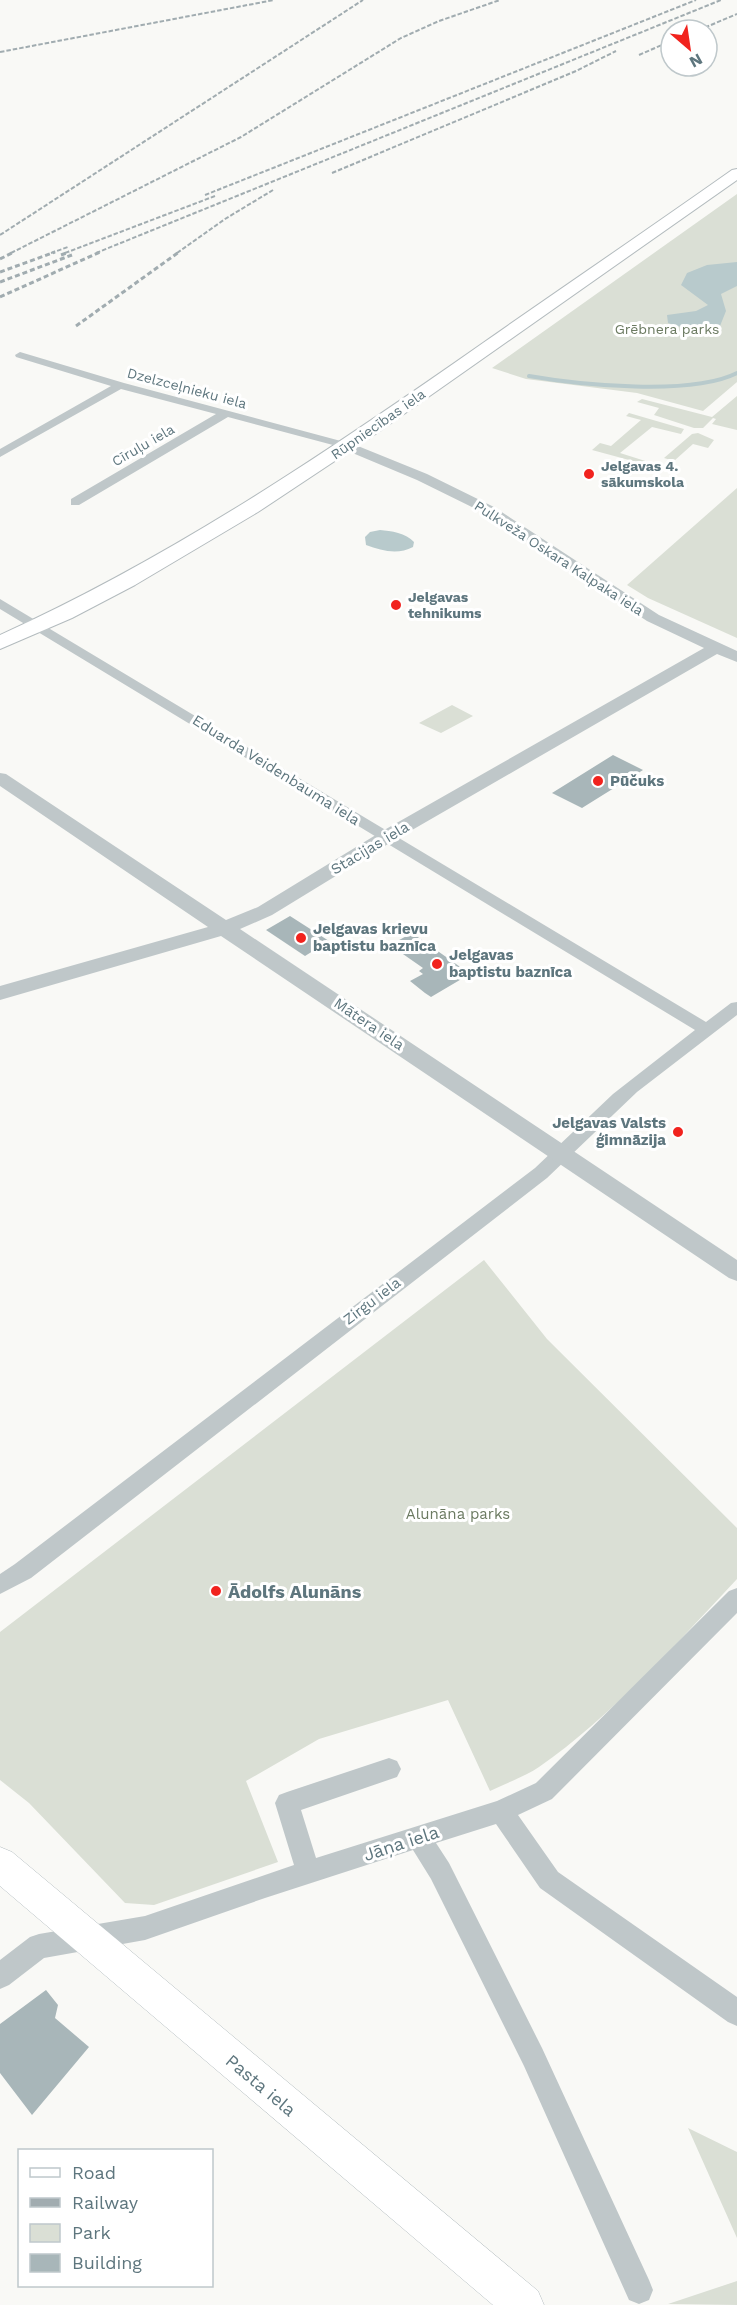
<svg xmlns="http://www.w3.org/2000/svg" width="737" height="2305" viewBox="0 0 737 2305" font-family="'Work Sans',sans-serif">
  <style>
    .green { fill: #dadfd5 }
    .water { fill: #b8cacc }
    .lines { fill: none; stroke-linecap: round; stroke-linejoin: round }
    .stream { stroke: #b8cacc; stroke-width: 4 }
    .building { fill: #a8b6b9 }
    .secondary-casing { stroke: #b4bdc0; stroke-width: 1 }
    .primary-casing { stroke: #b3bbbe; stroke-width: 2 }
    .minor { fill: #bfc7c9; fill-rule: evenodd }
    .tertiary { fill: #bfc7c9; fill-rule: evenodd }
    .secondary { fill: #fff; fill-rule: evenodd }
    .primary { fill: #fff; fill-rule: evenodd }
    .rail-far1 { stroke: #a1acb0; stroke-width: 2; stroke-dasharray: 4.5 2; stroke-linecap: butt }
    .rail { stroke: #a1acb0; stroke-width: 3; stroke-dasharray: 5 3; stroke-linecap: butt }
    .poi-dot { fill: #f1231e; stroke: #fff; stroke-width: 2 }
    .labels { text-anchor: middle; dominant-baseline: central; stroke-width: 6; stroke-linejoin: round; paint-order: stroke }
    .far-park-label { font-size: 14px; fill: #6b7a61; stroke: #fff }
    .far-street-label { font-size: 14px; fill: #5e767e; stroke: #fff }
    .far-poi-label { font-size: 14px; font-weight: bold; fill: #5e767e; stroke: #fff; text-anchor: start }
    .street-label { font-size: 15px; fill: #5e767e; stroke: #fff }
    .poi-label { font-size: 15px; font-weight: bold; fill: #5e767e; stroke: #fff; text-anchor: start }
    .park-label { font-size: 15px; fill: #6b7a61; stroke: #fff }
    .near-poi-label { font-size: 18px; font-weight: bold; fill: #5e767e; stroke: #fff; text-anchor: start }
    .near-street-label { font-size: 18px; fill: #5e767e; stroke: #fff }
  </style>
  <rect width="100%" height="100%" fill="#f9f9f6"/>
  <path class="green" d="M737 194V382L703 411 637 393 526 379 492 368Z
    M737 396V430L712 424 716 419 713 418 703 428H694L654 415 659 408 637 402 642 399 712 417Z
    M629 413 684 429 681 434 652 427 620 453 658 465 655 467 592 450 600 443 611 446 641 420 626 416Z
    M698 433 714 440 708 448 693 444 674 461 664 458 692 434Z
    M737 488V638L648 598 627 585Z
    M452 705 473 716 441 733 419 723Z
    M484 1260 547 1339 737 1528V1579C678 1642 610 1718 539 1767 524 1777 506 1783 490 1791L448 1700 319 1739 246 1781 278 1862 154 1905 125 1903 29 1803 0 1780V1632Z
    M688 2128 737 2152V2238Z
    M737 2281V2305L668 2304Z"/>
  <path class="water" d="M737 262V286L721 294 726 311 720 326C706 332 683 329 668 323L667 315 696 311 708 305 681 285 687 273 707 265Z
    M380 530C391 531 406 533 414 542L413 547C398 555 382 551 366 545L365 537 370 532Z"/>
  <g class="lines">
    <path class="stream" d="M529 376C580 385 692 396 737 373"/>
  </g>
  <path class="building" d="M613 755 643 770 582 808 552 793Z
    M290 916 329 941 305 956 266 930Z
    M412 933 449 959 470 974 431 997 425 993 410 981 423 974 419 971 423 968 390 945Z
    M46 1990 58 2005 55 2018 89 2047 32 2115 0 2073V2024Z"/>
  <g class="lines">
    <defs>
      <path id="secondary" d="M0 1847 12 1852 538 2291 544 2305H493L0 1886Z"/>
      <path id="primary" d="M737 169V180L377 433 258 512 135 585 72 618 0 649V635C174 556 327 452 483 343 566 285 650 228 732 170Z"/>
    </defs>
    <use href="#secondary" class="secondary-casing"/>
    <use href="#primary" class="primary-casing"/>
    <path class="minor" d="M20 352 124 383 352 444 354 446 348 449 228 417 79 505H71V499L216 414 121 389 0 457V449L111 386 16 357 15 355Z
      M0 599 706 1022 731 1003 737 1002V1015L637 1092 547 1178 31 1578 0 1594V1574L15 1564 535 1168 613 1094 695 1030 0 609Z
      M737 1588V1613L552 1799 518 1815 558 1872 737 1997V2026L728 2022 540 1888 496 1824 436 1843 449 1863 542 2048 649 2280 653 2290 649 2300 639 2304 629 2300 524 2066 431 1879 413 1850 265 1898 145 1940 44 1958 9 1985 0 1989V1960L30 1937 39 1934 145 1916 294 1865 275 1803 279 1795 287 1792 389 1758 397 1761 401 1769 397 1777 301 1810 316 1858 497 1801 536 1783 729 1591Z"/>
    <path class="tertiary" d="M348 442 427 474 494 507 659 615 737 651V662L717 654 393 841 272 915 240 929 737 1260V1281L729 1278 221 936 0 1000V986L208 927 0 786V773L6 774 226 920 258 907 379 833 704 648 647 621 484 513 417 480 343 449 341 446Z"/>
    <use href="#secondary" class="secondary"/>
    <use href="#primary" class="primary"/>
    <path class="rail-far1" d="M699 30 737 14
      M0 52 274 0
      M639 55 671 41
      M332 173 576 71 616 51
      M205 195 696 0
      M0 235 363 0
      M11 253 241 137 401 38 439 21 500 0
      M51 253 68 247
      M65 253 215 196
      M96 253 721 0
      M177 253 225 219 273 190"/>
    <path class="rail" d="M61 255 69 252
      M0 259 14 252
      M0 272 55 252
      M0 282 72 255
      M0 297 100 252
      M76 326 179 252"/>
  </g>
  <g class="poi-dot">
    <circle cx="589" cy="474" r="6"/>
    <circle cx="396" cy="605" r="6"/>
    <circle cx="598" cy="781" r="6"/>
    <circle cx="301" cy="938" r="6"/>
    <circle cx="437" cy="964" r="6"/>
    <circle cx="678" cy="1132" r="6"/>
    <circle cx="216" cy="1591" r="6"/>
  </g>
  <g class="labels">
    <g class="far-park-label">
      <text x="667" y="329">Grēbnera parks</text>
    </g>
    <g class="far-street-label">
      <text transform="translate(187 388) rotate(15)">Dzelzceļnieku iela</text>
      <text transform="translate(378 424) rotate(-35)">Rūpniecības iela</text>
      <text transform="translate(143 445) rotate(-30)">Cīruļu iela</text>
      <text transform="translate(559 558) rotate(33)">Pulkveža Oskara Kalpaka iela</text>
    </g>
    <g class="far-poi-label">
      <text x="601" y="466">Jelgavas 4.<tspan x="601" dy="16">sākumskola</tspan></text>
      <text x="408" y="597">Jelgavas<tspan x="408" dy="16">tehnikums</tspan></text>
    </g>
    <g class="street-label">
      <text transform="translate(276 770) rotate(32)">Eduarda Veidenbauma iela</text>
      <text transform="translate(370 848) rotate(-31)">Stacijas iela</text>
      <text transform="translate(369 1024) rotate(34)">Mātera iela</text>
      <text transform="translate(372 1301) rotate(-37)">Zirgu iela</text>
    </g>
    <g class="poi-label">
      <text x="610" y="781">Pūčuks</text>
      <text x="313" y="929">Jelgavas krievu<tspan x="313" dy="17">baptistu baznīca</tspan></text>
      <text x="449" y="955">Jelgavas<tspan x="449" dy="17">baptistu baznīca</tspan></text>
      <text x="666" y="1123" text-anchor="end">Jelgavas Valsts<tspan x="666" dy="17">ģimnāzija</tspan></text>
    </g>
    <g class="park-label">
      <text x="458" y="1514">Alunāna parks</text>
    </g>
    <g class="near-poi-label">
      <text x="228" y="1591">Ādolfs Alunāns</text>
    </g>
    <g class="near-street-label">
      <text transform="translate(401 1843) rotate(-18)">Jāņa iela</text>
      <text transform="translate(261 2085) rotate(40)">Pasta iela</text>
    </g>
  </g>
  <rect x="18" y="2149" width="195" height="138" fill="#ffffff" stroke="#bfc8cb" stroke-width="1.5"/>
  <rect x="30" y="2168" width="30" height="9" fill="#ffffff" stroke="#bfc8cb" stroke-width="1.5"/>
  <text x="72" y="2179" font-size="18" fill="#5e767e">Road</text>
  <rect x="30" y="2198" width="30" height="9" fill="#a1acb0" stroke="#bfc8cb" stroke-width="1.5"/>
  <text x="72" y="2209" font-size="18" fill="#5e767e">Railway</text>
  <rect x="30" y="2224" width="30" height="18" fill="#dadfd5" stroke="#bfc8cb" stroke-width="1.5"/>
  <text x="72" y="2239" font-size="18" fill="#5e767e">Park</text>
  <rect x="30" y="2254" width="30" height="18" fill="#a8b6b9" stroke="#bfc8cb" stroke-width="1.5"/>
  <text x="72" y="2269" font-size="18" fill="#5e767e">Building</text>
  <g transform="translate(689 48) rotate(151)"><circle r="28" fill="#ffffff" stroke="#bfc8cb" stroke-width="1.5"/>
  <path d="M0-4.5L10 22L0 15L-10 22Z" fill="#f1231e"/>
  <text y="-9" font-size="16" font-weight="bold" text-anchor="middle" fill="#5e767e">N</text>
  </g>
</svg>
